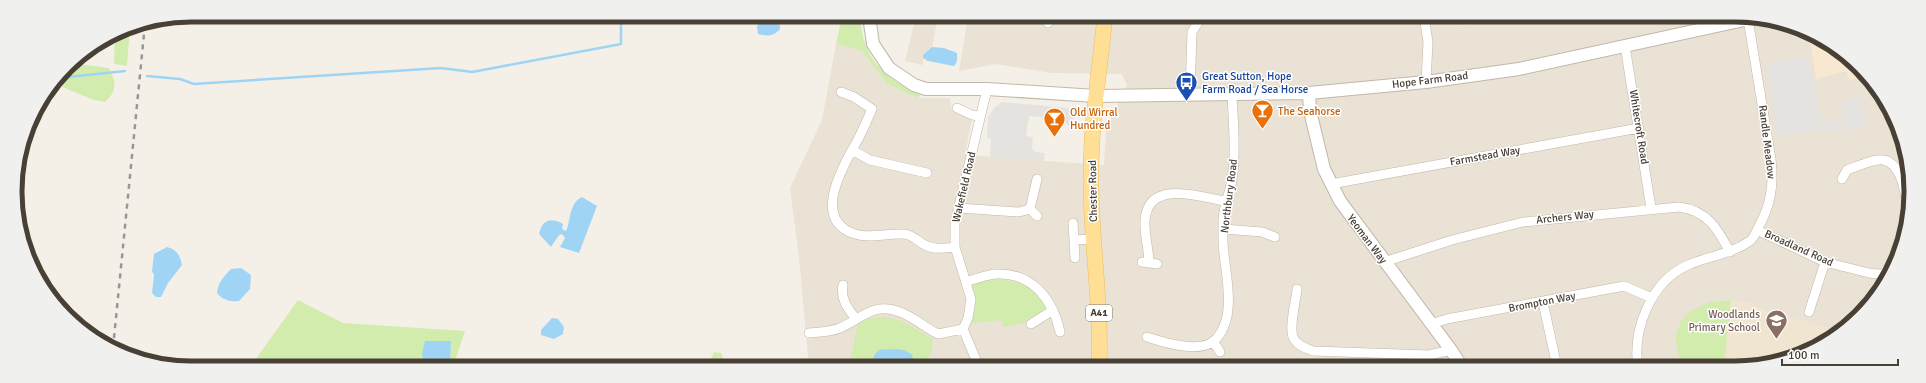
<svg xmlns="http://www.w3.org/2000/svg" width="1926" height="383" viewBox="0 0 1926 383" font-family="Signika,sans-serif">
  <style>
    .residential { fill: #e9e2d5 }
    .commercial { fill: #f8e7d1 }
    .education { fill: #efe5d0 }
    .green { fill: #d1ecad }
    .parking { fill: #e5e3df }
    .water { fill: #9fd4f5 }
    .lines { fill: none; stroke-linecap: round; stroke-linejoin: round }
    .stream { stroke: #9fd4f5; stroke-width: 2.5 }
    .minor-casing { stroke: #c1b8a9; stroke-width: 10 }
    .tertiary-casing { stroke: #c1b8a9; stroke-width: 14 }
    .primary-casing { stroke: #ecbe5e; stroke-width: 16 }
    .minor { stroke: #fff; stroke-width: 9 }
    .tertiary { stroke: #fff; stroke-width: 12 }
    .primary { stroke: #ffdf96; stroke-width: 15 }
    .rail { stroke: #979797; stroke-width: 2.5; stroke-dasharray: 5 5; stroke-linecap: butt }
    .labels { text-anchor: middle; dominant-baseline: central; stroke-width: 3; stroke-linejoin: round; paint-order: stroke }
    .shield { fill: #fff; stroke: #7f7972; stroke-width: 1 }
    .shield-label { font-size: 10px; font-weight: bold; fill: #484035 }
    .transit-label { font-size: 11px; fill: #164399; stroke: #fff; text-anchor: start }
    .street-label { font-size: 11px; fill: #484035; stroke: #fff }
    .food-label { font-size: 11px; fill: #c56008; stroke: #fff; text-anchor: start }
    .education-label { font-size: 11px; fill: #785e54; stroke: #fff; text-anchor: end }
    .rim { fill: none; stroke: #484035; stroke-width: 5 }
  </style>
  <rect width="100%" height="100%" fill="#f5f0e7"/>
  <path class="residential" d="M916 16H1458L1460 26 1538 16H1757L1823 39 1874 84 1905 146 1910 214 1893 269 1859 316 1840 330 1822 327 1761 309 1753 304 1731 300 1710 302 1675 339 1681 368 809 367 799 258 790 188 822 120 836 44 862 51 887 84 918 98H950L952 111 972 119 965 155 1104 165 1106 130 1127 85 1122 74 1052 73 996 64 959 71 967 23 938 17 932 47 923 55V65L905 61Z"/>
  <path class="commercial" d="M1809 34 1823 39 1866 77 1849 80 1846 71 1816 79Z"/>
  <path class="education" d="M1458 16H1538L1460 26Z
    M1731 300 1753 304 1761 309 1822 327 1840 330 1812 350 1746 368H1724Z"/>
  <path class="green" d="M842 16H860C862 58 884 79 921 95L918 98 887 84 862 51 836 44Z
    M130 27 127 66 114 64 115 34 124 28Z
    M72 63 109 68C116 83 118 90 105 102L94 100 55 84 67 67Z
    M995 279C1016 280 1032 286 1046 303L1045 309 1033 317H1029L1026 322 1003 327 1001 320 971 323C976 309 977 299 971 285L981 281Z
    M298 300 343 323 465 331 453 367H250Z
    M1731 300 1724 368H1681L1675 339 1681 321 1689 312 1710 302Z
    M885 317 902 321 933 339 931 352 923 367H902L908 366 897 349 888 351 880 349 874 355 871 367H849L858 324 869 318Z
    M714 352 721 353 727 367H707Z"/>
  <path class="parking" d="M1808 57 1822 122 1845 121 1841 102 1860 97 1867 128 1777 135 1767 63Z
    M1002 102 1068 108 1076 117 1068 126 1062 119 1029 116 1026 136 1033 137 1032 148 1035 152 1045 153 1044 161 990 157 991 139 987 138 988 118 994 108Z"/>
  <path class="water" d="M762 16H779L780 29C773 37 767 36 758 34L757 27Z
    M932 47 944 48 957 53C957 58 958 62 954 66L928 61 923 58V55Z
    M582 197 597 206 579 253 560 247 565 238 562 234 559 235 551 247 539 234C542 220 551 217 563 224L562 229 566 231C571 220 569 203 582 197Z
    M167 247C177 250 180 255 182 265L168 283 161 297H156L152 293 154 275 152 271 154 254Z
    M241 268 251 275 250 289 239 301C231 302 222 300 217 293 218 283 224 276 231 269Z
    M552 318 558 319 564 327 563 334 554 339 541 335V330Z
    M425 341H451L450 360 445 367H424L422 353Z
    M880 349C892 351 902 346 912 355L914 362 910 366 897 367 899 366 896 364 893 365V367H871L874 355Z"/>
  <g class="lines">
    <path class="stream" d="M147 76 180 79 194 84 441 68 472 72 621 44V15
      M59 78 125 71"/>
    <defs>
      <path id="minor" d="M1424 16 1428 42 1426 82
        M1048 23 1049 16
        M1625 46 1651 208
        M841 92 854 97 872 109C866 123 860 137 852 150 839 174 814 221 855 234 870 239 887 233 903 234 912 234 917 241 925 245 934 250 945 248 955 247
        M1190 94 1192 32 1202 16
        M957 108 972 115 979 116
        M852 150 870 160 927 173
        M1842 179 1847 170C1856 167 1875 158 1883 160 1904 163 1906 201 1909 217
        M1331 184 1639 128
        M958 208 1019 212 1030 209
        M1037 216 1030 209 1037 179
        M1073 223 1074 240
        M1224 229 1262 232 1275 237
        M1757 230 1825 262 1869 273 1889 275
        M1075 258 1074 240 1093 239
        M1142 262 1157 264
        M1384 262 1452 240 1523 222 1679 207C1708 211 1717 228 1730 252
        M1149 263C1149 249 1144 235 1145 220 1148 178 1202 197 1228 202
        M966 282C975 279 986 275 995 274 1033 272 1053 300 1060 332
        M843 285C840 299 848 309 856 319
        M1297 289C1296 301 1288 330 1294 339 1298 346 1306 348 1313 351L1429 355 1451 350
        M1543 302 1557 367
        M1809 312 1825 262
        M1031 324 1053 310
        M1431 324 1447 319 1624 286 1652 298
        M963 329 979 367
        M809 333C820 332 830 332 840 328 863 318 872 302 900 312 914 317 925 328 938 334L963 329 968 318 971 299 955 247V223L987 89
        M1147 337C1165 343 1203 355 1217 338 1238 314 1224 270 1223 242 1223 235 1223 228 1223 221 1223 205 1232 189 1233 173 1236 147 1233 120 1232 94
        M1213 341 1220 352
        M1638 368C1632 330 1651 281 1688 265 1709 256 1731 254 1750 241 1754 238 1756 232 1758 228 1771 205 1774 185 1771 159L1748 19"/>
      <path id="tertiary" d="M871 16 870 23 873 44 889 68 914 85 926 89H987L1096 96 1309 93 1426 82 1519 69 1758 17
        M1309 93 1310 111 1324 169 1340 201 1451 350 1462 367"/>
      <path id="primary" d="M1099 367C1102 302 1090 238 1091 173 1091 121 1100 68 1105 16"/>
    </defs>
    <use href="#minor" class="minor-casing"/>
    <use href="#tertiary" class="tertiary-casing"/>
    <use href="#primary" class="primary-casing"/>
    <use href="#minor" class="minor"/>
    <use href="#tertiary" class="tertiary"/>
    <use href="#primary" class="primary"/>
    <path class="rail" d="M113 348 145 24"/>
  </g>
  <defs>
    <symbol id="bus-pin" viewBox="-11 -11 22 30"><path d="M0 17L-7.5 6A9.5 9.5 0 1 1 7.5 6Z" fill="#1a4fb4" stroke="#fff"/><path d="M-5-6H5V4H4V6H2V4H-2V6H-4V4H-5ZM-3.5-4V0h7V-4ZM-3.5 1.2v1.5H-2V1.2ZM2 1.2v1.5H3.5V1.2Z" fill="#fff"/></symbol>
    <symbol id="bar-pin" viewBox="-11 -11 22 30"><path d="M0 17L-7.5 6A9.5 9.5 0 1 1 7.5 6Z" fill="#e8710a" stroke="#fff"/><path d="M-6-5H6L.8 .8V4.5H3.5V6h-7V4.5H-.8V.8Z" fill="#fff"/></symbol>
    <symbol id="school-pin" viewBox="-11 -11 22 30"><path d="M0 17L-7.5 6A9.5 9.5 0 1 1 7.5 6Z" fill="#8d6e63" stroke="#fff"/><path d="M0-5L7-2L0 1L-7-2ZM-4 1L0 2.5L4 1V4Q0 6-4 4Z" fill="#fff"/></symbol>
  </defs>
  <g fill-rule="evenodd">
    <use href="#bus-pin" x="1174" y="70" width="25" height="34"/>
    <use href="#bar-pin" x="1250" y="98" width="25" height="34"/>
    <use href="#bar-pin" x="1042" y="106" width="25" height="34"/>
    <use href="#school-pin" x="1764" y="308" width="25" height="34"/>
  </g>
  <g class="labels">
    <rect class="shield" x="1086" y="305" width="26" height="16" rx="3"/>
    <g class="shield-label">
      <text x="1099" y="313">A41</text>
    </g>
    <g class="transit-label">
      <text x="1202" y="76">Great Sutton, Hope<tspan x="1202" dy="13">Farm Road / Sea Horse</tspan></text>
    </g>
    <g class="street-label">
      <text transform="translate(1430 80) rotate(-7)">Hope Farm Road</text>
      <text transform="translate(1639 127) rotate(81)">Whitecroft Road</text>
      <text transform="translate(1767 142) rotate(83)">Randle Meadow</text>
      <text transform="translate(1485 156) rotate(-10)">Farmstead Way</text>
      <text transform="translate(964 187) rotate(-77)">Wakefield Road</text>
      <text transform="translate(1093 191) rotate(-91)">Chester Road</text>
      <text transform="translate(1229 196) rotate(-83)">Northbury Road</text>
      <text transform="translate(1565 217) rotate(-6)">Archers Way</text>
      <text transform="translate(1367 239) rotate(53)">Yeoman Way</text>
      <text transform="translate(1799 248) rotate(24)">Broadland Road</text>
      <text transform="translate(1542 302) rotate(-11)">Brompton Way</text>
    </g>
    <g class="food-label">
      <text x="1278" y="111">The Seahorse</text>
      <text x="1070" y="112">Old Wirral<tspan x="1070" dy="13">Hundred</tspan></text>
    </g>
    <g class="education-label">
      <text x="1760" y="314">Woodlands<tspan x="1760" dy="13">Primary School</tspan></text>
    </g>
  </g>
  <path d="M0 0H1926V383H0ZM191 22H1735A169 169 0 0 1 1904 191V192A169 169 0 0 1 1735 361H191A169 169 0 0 1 22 192V191A169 169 0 0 1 191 22Z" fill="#f0f0ef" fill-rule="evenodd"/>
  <path class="rim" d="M191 22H1735A169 169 0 0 1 1904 191V192A169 169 0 0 1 1735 361H191A169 169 0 0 1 22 192V191A169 169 0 0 1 191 22Z"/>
  <path d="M1782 359v6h116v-6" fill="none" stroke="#484035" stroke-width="2"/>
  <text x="1788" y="359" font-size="12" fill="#484035" stroke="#ffffff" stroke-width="3" paint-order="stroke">100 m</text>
</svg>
